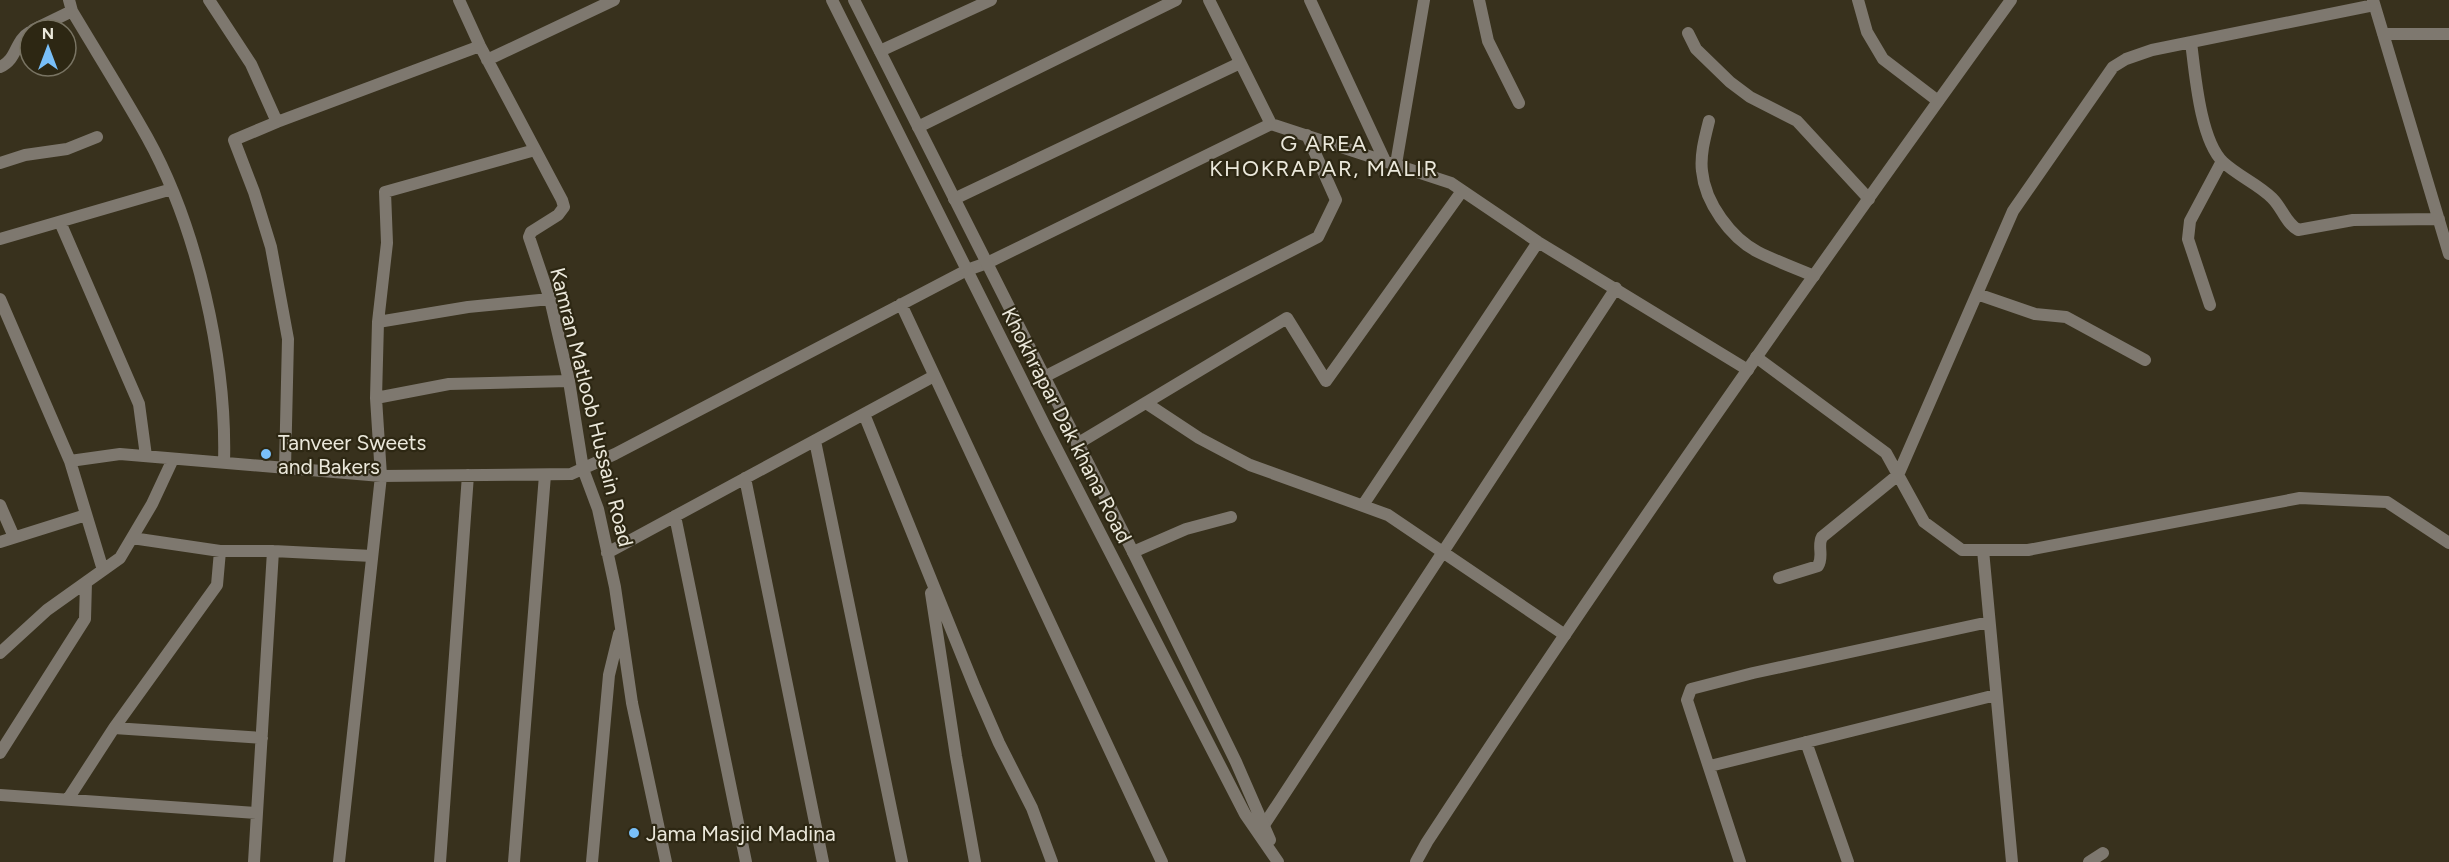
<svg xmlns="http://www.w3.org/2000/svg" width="2449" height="862" viewBox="0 0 2449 862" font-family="Figtree,sans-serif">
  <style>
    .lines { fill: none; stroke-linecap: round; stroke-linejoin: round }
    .minor { stroke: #7e786f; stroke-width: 12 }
    .tertiary { stroke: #7e786f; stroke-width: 12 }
    .poi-dot { fill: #79bff8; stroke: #2d2713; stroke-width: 2 }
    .labels { text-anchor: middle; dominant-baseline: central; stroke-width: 4.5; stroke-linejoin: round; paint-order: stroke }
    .street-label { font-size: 21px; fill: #ebe8db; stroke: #2d2713 }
    .poi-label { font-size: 21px; fill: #ebe8db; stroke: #2d2713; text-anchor: start }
    .neighbourhood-label { font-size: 22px; letter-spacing: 1.5px; fill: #ebe8db; stroke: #2d2713 }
  </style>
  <rect width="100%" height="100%" fill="#38311d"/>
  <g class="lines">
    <path class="minor" d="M69 0 72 11C97 53 123 94 147 137 197 227 227 360 224 463
      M209 0 251 64 277 122
      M459 0 480 46 562 200 564 207 558 215 531 232 529 237 550 299 569 381 583 469 598 509 615 587 632 703 666 862
      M1209 0 1271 124 1451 183 1538 242 1748 370
      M1310 0 1385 161
      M1479 0 1488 41 1519 103
      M1858 0 1867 32 1883 59 1938 101
      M2373 0 2449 254
      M33 30 72 11
      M1688 33 1696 49 1730 82 1750 97 1797 121 1869 199
      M2383 34H2449
      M2191 42C2195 73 2200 140 2223 162 2238 176 2258 184 2272 198 2283 209 2285 222 2298 230L2353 220 2439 219
      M880 51 991 0
      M487 60 614 0
      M0 67C18 59 14 41 30 32
      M1709 121C1705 137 1700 155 1702 171 1705 203 1731 238 1758 252 1776 261 1795 268 1814 276
      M918 127 1176 0
      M0 163 25 155 67 149 97 137
      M1396 164 1424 0
      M954 199 1240 63
      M60 222 139 404 146 456
      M0 239 172 189
      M1977 294 2035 314 2066 317 2145 360
      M0 299 70 461 103 570
      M901 304 1162 862
      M2210 305 2188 239 2190 221 2222 161
      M378 322 468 307 550 299
      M1756 357 1886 453 1924 522 1962 550H2028L2300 498 2387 502 2449 543
      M1044 377 1318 237 1336 200 1307 135
      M376 398 449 384 569 381
      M1146 403 1199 438 1250 465 1388 515 1565 635
      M864 414 975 688 999 743 1032 808 1052 862
      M815 441 902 862
      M1077 444 1287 318 1326 381 1462 191
      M70 461 120 454 381 476 571 474 615 454 967 270 987 263 1271 124
      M285 468 288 339 271 247 254 192 234 140 277 122 480 46
      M745 478 823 862
      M0 505 14 537
      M1363 505 1538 242
      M675 516 746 862
      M132 538 220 551H273L372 556
      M0 542 86 515
      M1983 550 2012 862
      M1133 552 1186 529 1231 517
      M607 553 934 376
      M1779 578 1818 566C1824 556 1817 546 1822 537L1898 475 2013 211 2113 67 2126 59 2152 50 2374 5
      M931 593 956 756 975 862
      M0 653 47 610 120 558 152 504 173 459
      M114 728 262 738
      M1806 742 1848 862
      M0 753 85 619 86 582
      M1710 766 1996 695
      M0 795 257 813
      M68 799 114 728 217 585 220 551
      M1264 825 1616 288
      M254 862 273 551
      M339 862 381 476 376 398 378 322 387 243 385 192 535 150
      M440 862 468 475
      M514 862 545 475
      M592 862 609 675 619 634
      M1740 862 1687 700 1691 689 1753 673 1989 622
      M2089 862 2103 853"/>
    <path class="tertiary" d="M832 0 1047 430 1245 814 1278 862
      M854 0 1133 552 1236 762 1270 840
      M1416 862 1427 842C1614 556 1811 277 2011 0"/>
  </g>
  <g class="poi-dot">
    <circle cx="266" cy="454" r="6"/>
    <circle cx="634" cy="833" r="6"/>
  </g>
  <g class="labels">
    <g class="street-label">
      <text transform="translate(592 407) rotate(76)">Kamran Matloob Hussain Road</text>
      <text transform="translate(1067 425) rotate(63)">Khokhrapar Dak khana Road</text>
    </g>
    <g class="poi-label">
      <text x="278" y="442">Tanveer Sweets<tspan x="278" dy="24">and Bakers</tspan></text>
      <text x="646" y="833">Jama Masjid Madina</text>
    </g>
    <g class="neighbourhood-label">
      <text x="1324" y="143">G AREA<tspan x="1324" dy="25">KHOKRAPAR, MALIR</tspan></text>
    </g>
  </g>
  <g transform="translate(48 48)"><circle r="28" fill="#2d2713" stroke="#797463" stroke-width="1.5"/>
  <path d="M0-4.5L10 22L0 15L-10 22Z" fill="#79bff8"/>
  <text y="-9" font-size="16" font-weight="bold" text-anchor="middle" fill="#ebe8db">N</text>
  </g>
</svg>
